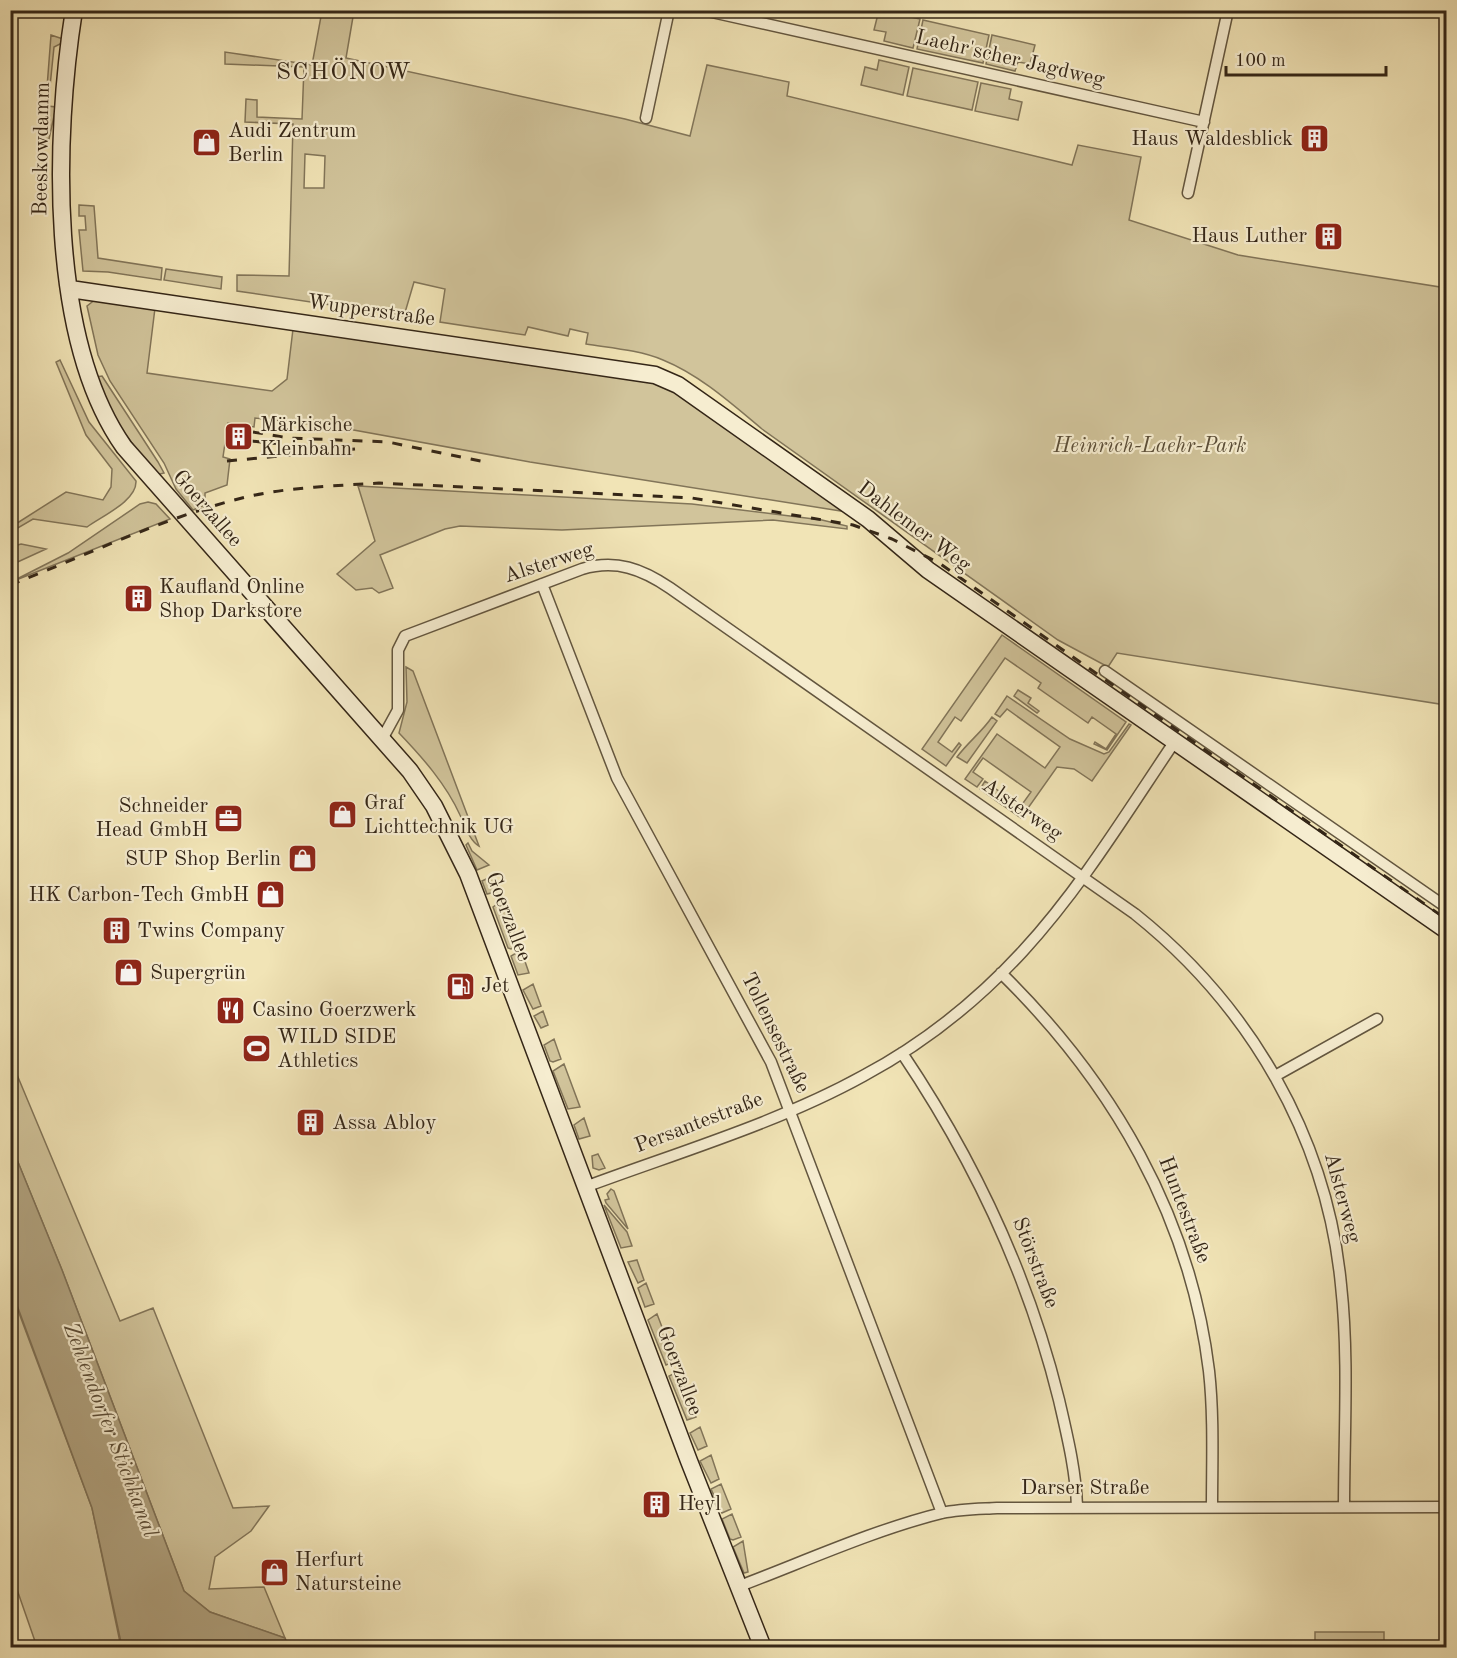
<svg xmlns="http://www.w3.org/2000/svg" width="1457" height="1658" viewBox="0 0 1457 1658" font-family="'Old Standard TT',serif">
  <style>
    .green { fill: #d1c49b; stroke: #827559; stroke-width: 1.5; fill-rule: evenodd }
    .water { fill: #b1a380; stroke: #7f7156; stroke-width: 1.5 }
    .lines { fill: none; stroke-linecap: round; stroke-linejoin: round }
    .minor-casing { stroke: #63563f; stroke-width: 13 }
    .secondary-casing { stroke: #342617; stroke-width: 19 }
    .minor { stroke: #f6edd0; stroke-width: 10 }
    .secondary { stroke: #f6edd0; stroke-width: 16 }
    .rail { stroke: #342617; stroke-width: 3; stroke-dasharray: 10 10; stroke-linecap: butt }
    .labels { text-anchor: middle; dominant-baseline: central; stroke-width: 4.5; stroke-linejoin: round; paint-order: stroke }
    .street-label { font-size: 21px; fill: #342617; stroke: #f6edd0 }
    .poi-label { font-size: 21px; fill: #342617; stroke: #f6edd0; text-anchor: start }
    .park-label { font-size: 21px; font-style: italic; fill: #5b4e38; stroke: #f6edd0 }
    .water-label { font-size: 22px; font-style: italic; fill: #5a4c36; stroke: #f6edd0 }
    .quarter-label { font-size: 24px; letter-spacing: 1.5px; fill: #342617; stroke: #f6edd0 }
  </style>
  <rect width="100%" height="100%" fill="#f1e4b6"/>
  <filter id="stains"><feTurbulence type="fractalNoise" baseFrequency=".00333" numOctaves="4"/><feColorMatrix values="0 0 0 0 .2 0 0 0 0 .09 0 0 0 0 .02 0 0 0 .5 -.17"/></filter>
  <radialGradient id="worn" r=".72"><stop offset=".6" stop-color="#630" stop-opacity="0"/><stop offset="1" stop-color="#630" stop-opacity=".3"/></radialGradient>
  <path class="green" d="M879 10 920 19 913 48 884 41 886 32 874 30Z
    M322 11H354L346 58 625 119 690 136 707 65 789 82 787 96 1072 165 1078 145 1141 157 1129 220 1238 255 1446 288V705L1117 653 1108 667 1058 640 762 429C732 404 700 375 663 360 639 350 611 348 586 344L588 333 570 329 568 336 528 327 525 335 440 322 445 289 414 282 404 316 237 291V275L289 276 293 124 245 122 246 99 257 100V117L302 119 304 67 225 64V52L312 65ZM305 154 325 156 324 188H304Z
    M923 20 989 35 983 63 917 49Z
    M51 35 63 39 62 43 54 47 48 106 56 107 49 139 43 140Z
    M992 35 1035 45 1030 64 1018 62 1015 71 986 64Z
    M879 60 909 67 903 95 861 85 865 67 877 70Z
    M913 68 978 82 972 110 907 96Z
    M981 83 1011 89 1009 99 1022 102 1018 120 975 111Z
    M79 205 94 206 98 258 162 268 161 280 108 272 83 271 79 230H86L85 216H79Z
    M166 269 222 277 221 289 164 280Z
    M96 299 155 308 147 373 272 391 287 379 293 329 346 335 666 385 847 512 530 462 337 427 255 418 254 427 228 423 223 457 230 459 227 485 205 493V505L193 510 176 489 164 463 110 381 98 355 87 306Z
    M60 360 89 422 136 481C137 501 102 516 87 527L33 519 11 532V527L66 492 103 500 111 487 112 469 86 435 56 362Z
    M102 376 158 462 164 473 156 475 116 422 95 377Z
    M358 486 692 504 822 520 847 526V529L773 520 562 530 460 526 445 529 380 555 393 588 379 593 372 588 356 590 337 574 375 541Z
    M148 502 156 504 170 519 11 582 68 553 140 504Z
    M21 544 46 549 11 565V547Z
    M1002 635 1126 722 1107 750 1094 744 1095 742 1106 749 1116 734 1092 717 1088 723 1038 688 1041 683 1005 658 961 721 955 717 938 742 952 752 959 743 961 745 946 766 922 749Z
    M406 667 413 671 479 846C469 840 465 825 460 815 446 784 422 757 399 733L407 702Z
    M1018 690 1031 698 1028 703 1039 711 1037 713 1014 696Z
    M1007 696 1070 739 1104 754 1109 752 1129 724 1131 725 1092 781 1074 769 1057 767 1021 818 1004 806 1010 799 1021 806 1031 792 983 758 973 772 983 779 977 787 965 779 997 734 1045 768 1060 747 1007 709 1000 717 995 714Z
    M992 717 997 721 967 763 957 757C968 742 982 732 992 717Z
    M985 781 1007 797 1002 805 980 789Z
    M468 843 472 851 489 865 477 870 466 845Z
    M493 876 499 891 487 894 482 881Z
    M502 901 519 945 511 949 508 948 493 907Z
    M521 950 529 973 518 975 511 956Z
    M533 984 541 1006 533 1009 523 990Z
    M543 1011 548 1025 541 1028 534 1016Z
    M554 1039 561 1059 553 1062 550 1061 544 1045Z
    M10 1058 120 1321 153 1308 233 1508 269 1506 251 1531 215 1557 209 1589 264 1587 285 1638 210 1612 184 1591 62 1270 11 1145Z
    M564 1064 580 1107 568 1109 553 1071Z
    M584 1118 590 1136 579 1139 574 1125Z
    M598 1154 605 1168 599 1170 593 1168 592 1156Z
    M611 1189 614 1191 628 1229 606 1203 605 1200 609 1199 607 1194Z
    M604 1205 627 1232 632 1246 621 1248Z
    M637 1260 644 1280 638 1283 628 1262Z
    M646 1283 654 1304 645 1307 638 1288Z
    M10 1289 92 1508 121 1647H37L13 1578 10 1567Z
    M657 1314 675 1361 666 1365 648 1320Z
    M679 1371 696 1417 687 1420 669 1376Z
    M700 1427 707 1446 698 1450 690 1433Z
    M711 1455 719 1479 711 1483 700 1461Z
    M721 1484 731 1509 722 1513 711 1489Z
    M732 1514 741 1537 733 1540 730 1539 722 1519Z
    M743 1541 748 1572 744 1573 733 1547Z
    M1315 1632H1384V1647H1315Z"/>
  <path class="water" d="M11 1145 62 1270 184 1591 210 1612 285 1638 289 1647H122L92 1508 11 1289Z"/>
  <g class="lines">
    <defs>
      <path id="minor" d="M703 10 1204 122
        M646 118 669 10
        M1188 193 1228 10
        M542 584 617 778 771 1062 942 1513
        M1105 671 1446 907
        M381 741 398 710V650L405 636 582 569C616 559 642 569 670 588L1135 914C1250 1006 1327 1137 1341 1285 1349 1358 1344 1434 1344 1507
        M1001 973C1112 1082 1190 1215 1209 1371 1214 1417 1212 1462 1212 1507
        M902 1053C974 1160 1028 1274 1059 1400 1067 1435 1076 1471 1077 1507
        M1275 1076 1377 1019
        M585 1187C676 1153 778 1123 863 1076 923 1044 977 1001 1023 951 1081 888 1127 812 1175 741
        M737 1587C801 1563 876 1529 942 1513 960 1509 979 1509 997 1508L1446 1507"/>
      <path id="secondary" d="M74 10C54 136 48 339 124 447L410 771 434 806 468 874 689 1461 763 1648
        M70 289 655 375 678 385 868 519 928 570 1446 930"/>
    </defs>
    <use href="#minor" class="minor-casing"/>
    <use href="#secondary" class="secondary-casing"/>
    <use href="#minor" class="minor"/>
    <use href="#secondary" class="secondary"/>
    <path class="rail" d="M253 432 289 438 388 442 490 463
      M251 441 293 445
      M227 461 355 449
      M10 585C87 555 163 518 242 498 286 487 334 486 379 483L692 498 853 525 892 539 939 563 1446 919"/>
  </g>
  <defs>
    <symbol id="building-square" viewBox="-11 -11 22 22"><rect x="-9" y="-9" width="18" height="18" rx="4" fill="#8f2418" stroke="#f6edd0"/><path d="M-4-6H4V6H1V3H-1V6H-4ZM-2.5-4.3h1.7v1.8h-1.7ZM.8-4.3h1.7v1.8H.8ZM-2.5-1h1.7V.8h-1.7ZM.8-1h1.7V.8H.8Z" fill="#fff"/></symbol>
    <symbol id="shop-square" viewBox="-11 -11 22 22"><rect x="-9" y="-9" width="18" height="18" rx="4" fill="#8f2418" stroke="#f6edd0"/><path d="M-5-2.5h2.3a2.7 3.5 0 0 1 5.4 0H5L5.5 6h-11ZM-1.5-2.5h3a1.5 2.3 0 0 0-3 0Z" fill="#fff"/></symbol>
    <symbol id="office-square" viewBox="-11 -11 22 22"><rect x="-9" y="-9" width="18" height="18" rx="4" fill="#8f2418" stroke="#f6edd0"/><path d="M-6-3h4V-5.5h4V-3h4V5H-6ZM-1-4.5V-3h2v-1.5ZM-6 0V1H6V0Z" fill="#fff"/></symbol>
    <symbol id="fuel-square" viewBox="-11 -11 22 22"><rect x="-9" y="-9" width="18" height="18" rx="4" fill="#8f2418" stroke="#f6edd0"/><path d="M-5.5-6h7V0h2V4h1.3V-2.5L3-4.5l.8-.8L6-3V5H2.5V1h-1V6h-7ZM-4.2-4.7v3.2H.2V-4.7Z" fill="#fff"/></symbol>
    <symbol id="restaurant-square" viewBox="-11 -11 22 22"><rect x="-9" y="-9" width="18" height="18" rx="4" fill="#8f2418" stroke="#f6edd0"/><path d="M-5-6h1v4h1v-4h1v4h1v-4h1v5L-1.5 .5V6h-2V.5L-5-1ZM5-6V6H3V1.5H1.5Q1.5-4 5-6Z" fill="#fff"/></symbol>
    <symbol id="stadium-square" viewBox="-11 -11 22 22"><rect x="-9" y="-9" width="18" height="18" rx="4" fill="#8f2418" stroke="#f6edd0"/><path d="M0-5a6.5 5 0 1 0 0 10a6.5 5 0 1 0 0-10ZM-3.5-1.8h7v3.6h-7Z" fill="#fff"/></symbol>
  </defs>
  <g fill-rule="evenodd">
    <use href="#building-square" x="1298" y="122" width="33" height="33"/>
    <use href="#shop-square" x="190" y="126" width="33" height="33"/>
    <use href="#building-square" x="1312" y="220" width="33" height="33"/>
    <use href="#building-square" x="222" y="420" width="33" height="33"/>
    <use href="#building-square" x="122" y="582" width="33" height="33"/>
    <use href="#shop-square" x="326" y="798" width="33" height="33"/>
    <use href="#office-square" x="212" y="802" width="33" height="33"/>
    <use href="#shop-square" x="286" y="842" width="33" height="33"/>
    <use href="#shop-square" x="254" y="878" width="33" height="33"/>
    <use href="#building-square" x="100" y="914" width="33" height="33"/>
    <use href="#shop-square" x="112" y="956" width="33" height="33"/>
    <use href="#fuel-square" x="444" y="970" width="33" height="33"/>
    <use href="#restaurant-square" x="214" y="994" width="33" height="33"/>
    <use href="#stadium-square" x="240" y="1032" width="33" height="33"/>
    <use href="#building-square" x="294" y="1106" width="33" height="33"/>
    <use href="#building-square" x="640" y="1488" width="33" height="33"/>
    <use href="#shop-square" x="258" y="1556" width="33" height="33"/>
  </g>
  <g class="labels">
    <g class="street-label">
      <text transform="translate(1010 59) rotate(13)">Laehr'scher Jagdweg</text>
      <text transform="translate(42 149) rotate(-89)">Beeskowdamm</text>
      <text transform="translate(371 311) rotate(8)">Wupperstraße</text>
      <text transform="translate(207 509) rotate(49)">Goerzallee</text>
      <text transform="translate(914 527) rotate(37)">Dahlemer Weg</text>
      <text transform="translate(549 563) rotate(-18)">Alsterweg</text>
      <text transform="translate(1022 810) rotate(35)">Alsterweg</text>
      <text transform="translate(508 917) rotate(69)">Goerzallee</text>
      <text transform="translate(775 1033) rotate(64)">Tollensestraße</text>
      <text transform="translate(699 1123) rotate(-21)">Persantestraße</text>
      <text transform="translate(1342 1198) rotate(75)">Alsterweg</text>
      <text transform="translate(1184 1210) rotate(69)">Huntestraße</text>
      <text transform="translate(1035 1263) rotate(69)">Störstraße</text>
      <text transform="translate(679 1371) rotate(69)">Goerzallee</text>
      <text x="1085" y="1488">Darser Straße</text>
    </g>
    <g class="poi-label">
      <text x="228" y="131">Audi Zentrum<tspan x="228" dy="24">Berlin</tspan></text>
      <text x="1293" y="139" text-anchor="end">Haus Waldesblick</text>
      <text x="1307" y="236" text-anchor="end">Haus Luther</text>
      <text x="260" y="425">Märkische<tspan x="260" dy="24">Kleinbahn</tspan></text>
      <text x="159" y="587">Kaufland Online<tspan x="159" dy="24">Shop Darkstore</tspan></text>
      <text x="364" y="803">Graf<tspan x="364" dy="24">Lichttechnik UG</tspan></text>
      <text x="208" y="806" text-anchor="end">Schneider<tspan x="208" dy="24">Head GmbH</tspan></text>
      <text x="281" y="859" text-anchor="end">SUP Shop Berlin</text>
      <text x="249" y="895" text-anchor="end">HK Carbon-Tech GmbH</text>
      <text x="137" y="931">Twins Company</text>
      <text x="150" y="973">Supergrün</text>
      <text x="481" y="986">Jet</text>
      <text x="252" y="1010">Casino Goerzwerk</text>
      <text x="277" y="1037">WILD SIDE<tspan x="277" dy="24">Athletics</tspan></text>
      <text x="332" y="1123">Assa Abloy</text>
      <text x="678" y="1504">Heyl</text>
      <text x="295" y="1560">Herfurt<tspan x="295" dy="24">Natursteine</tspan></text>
    </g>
    <g class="park-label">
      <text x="1150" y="446">Heinrich-Laehr-Park</text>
    </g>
    <g class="water-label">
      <text transform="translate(110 1430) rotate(69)">Zehlendorfer Stichkanal</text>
    </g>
    <g class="quarter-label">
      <text x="344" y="73">SCHÖNOW</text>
    </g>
  </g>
  <rect width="1457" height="1658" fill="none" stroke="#f1e4b6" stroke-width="36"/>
  <rect x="12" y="12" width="1433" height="1634" fill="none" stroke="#342617" stroke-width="3"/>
  <rect x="18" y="18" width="1421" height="1622" fill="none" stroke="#342617" stroke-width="1.5"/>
  <path d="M1226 66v9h160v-9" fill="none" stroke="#342617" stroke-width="3"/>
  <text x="1235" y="66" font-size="18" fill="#342617" stroke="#f6edd0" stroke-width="4.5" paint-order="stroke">100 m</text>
  <rect width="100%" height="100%" filter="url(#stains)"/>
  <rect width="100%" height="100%" fill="url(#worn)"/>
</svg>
